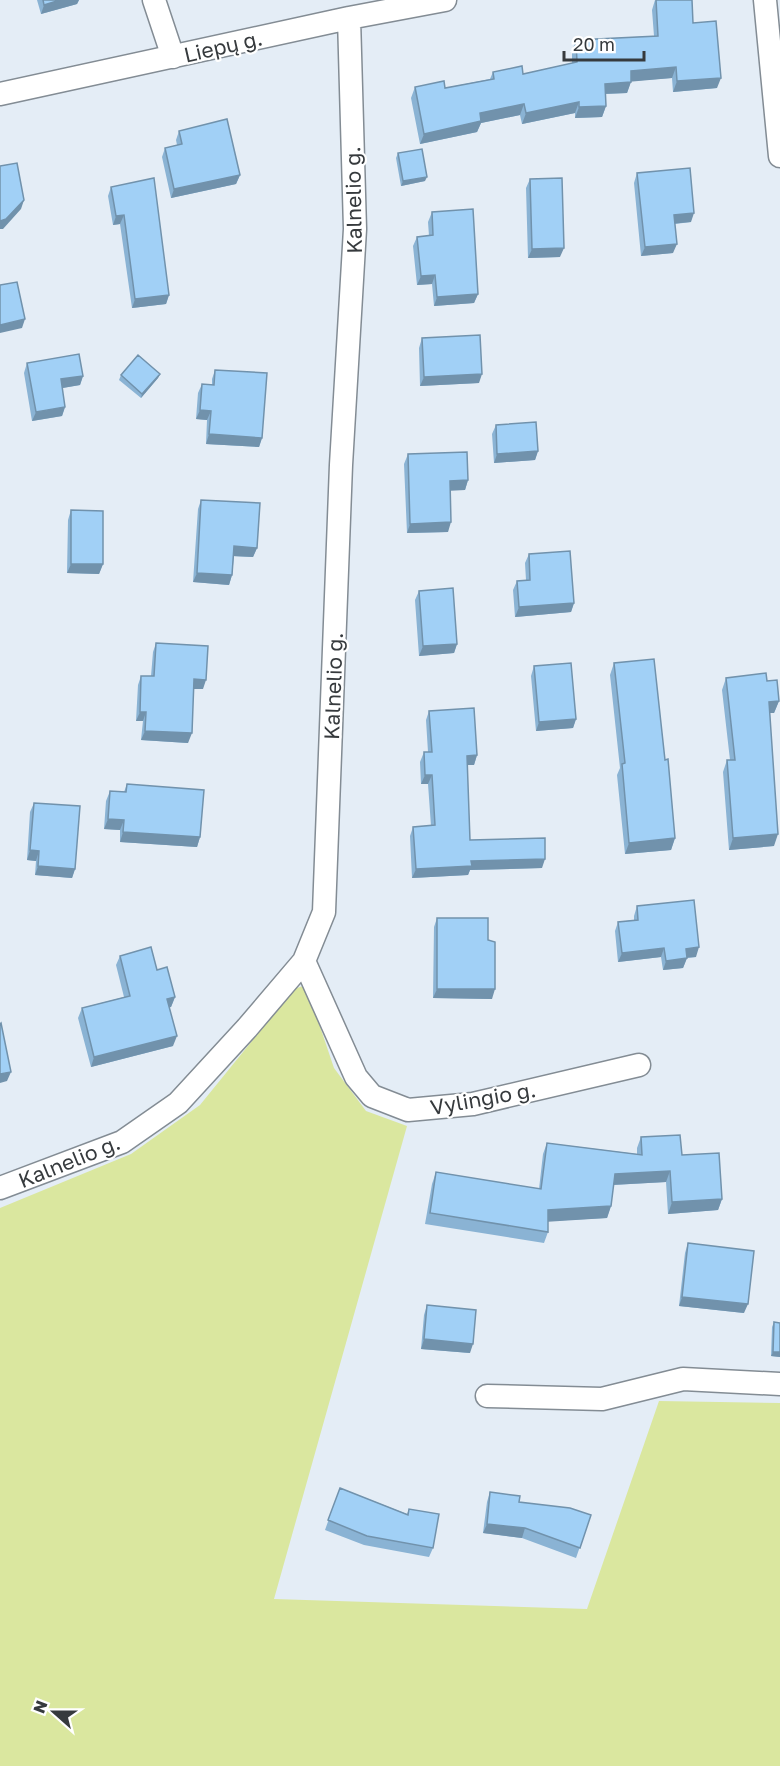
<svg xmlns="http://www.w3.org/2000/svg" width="780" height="1766" viewBox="0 0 780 1766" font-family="'Golos Text',sans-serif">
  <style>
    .green { fill: #dae79f }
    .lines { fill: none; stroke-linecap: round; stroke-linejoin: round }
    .street-casing { stroke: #838c94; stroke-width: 25 }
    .street { stroke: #fff; stroke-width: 22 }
    .wall { fill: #8ab3d4 }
    .shaded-wall { fill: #7192ac }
    .building { fill: #a1d0f6; stroke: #7192ac; stroke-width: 1.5 }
    .labels { text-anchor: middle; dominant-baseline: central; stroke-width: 4.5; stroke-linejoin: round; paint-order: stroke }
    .street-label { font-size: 21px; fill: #363a3d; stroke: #fff }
  </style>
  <rect width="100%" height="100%" fill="#e4edf6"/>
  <path class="green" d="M306 985 334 1068 366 1111 407 1126 274 1599 587 1609 659 1401 780 1403V1766H0V1208L131 1154 200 1105 294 989Z"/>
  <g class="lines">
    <defs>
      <path id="street" d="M154 0 173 57
        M765 0 780 156
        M0 94 349 18 445 0
        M304 961 356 1077 372 1096 408 1110 473 1104 639 1065
        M0 1188 122 1142 178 1103 247 1028 304 961 324 912 341 465 355 229 349 18
        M487 1396 602 1399 683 1379 780 1384"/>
    </defs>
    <use href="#street" class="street-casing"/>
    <use href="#street" class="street"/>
  </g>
  <path class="wall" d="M37 0H79L77 4 41 14Z
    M655 0 693 23 717 88 673 92 672 78 631 81 627 93 605 94 606 106 602 117 575 118V113L522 124 520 115 481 123 477 132 420 144 411 98 415 87 445 88 490 79 493 72 523 74 572 63V51L576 40 654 36 652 10Z
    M179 131 240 175 236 184 171 198 162 157 165 148 177 145 176 140Z
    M398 153 425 181 401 186 396 158Z
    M637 173 691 222 675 224 673 253 641 256 634 183Z
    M530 179 560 257 528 258 526 188Z
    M111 187 169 295 166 304 132 308 120 224 113 225 108 196Z
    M432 212 478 294 474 303 434 306 432 284 417 285 413 246 417 237 429 236 428 222Z
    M422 338 479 383 420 386 419 348Z
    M27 363 83 376 80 385 62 388 65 407 62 416 32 421 24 373Z
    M215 370 262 438 259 447 206 444 207 420 196 419 198 393 202 384 212 385V379Z
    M160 374 158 378 141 398 119 380 121 375Z
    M496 425 538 451 535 460 494 463 492 434Z
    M408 454 468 480 465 490H450L448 532 407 533 404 464Z
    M201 500 257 548 253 557 234 556 232 575 229 585 193 582 198 509Z
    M71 510 103 564 99 574 67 573 68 520Z
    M529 554 574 603 571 612 515 617 513 590 517 581 526 580 525 563Z
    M419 591 457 644 454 653 419 656 415 600Z
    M156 643 203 689H194L188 743 141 740 143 721H136L138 685 141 676H151L153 652Z
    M614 663 665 760 675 838 671 850 625 854 617 775 620 768 610 675Z
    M534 666 576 719 573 728 536 731 531 676Z
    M726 678 767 681 779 701 774 713H770L774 846 729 850 723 772 727 760H730L722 690Z
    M429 711 477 755 474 765H467L470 840 542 868 470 870 468 875 412 878 410 836 413 827 431 826 428 784H421L420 762 424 752H428L426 720Z
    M127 784 200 837 197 847 120 842V830L104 829 106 801 110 791 124 792Z
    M34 803 75 869 72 878 35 875 36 861 27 860 30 812Z
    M637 906 696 957 687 958 683 968 663 970 661 957 618 962 615 931 618 922 634 920V916Z
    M437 918 488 940 492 999 433 998 434 927Z
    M120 956 157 970 175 997 171 1007H169L173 1046 91 1067 78 1018 82 1008 124 997 116 965Z
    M641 1137 682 1155 722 1199 718 1210 668 1214 666 1182 613 1185 611 1206 607 1218 548 1221V1232L544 1243 425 1224 432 1184 436 1172 539 1189 543 1154 547 1143 637 1154V1148Z
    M688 1243 744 1313 679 1306 685 1253Z
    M427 1305 470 1353 421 1349 424 1315Z
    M774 1322 780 1357 771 1356 772 1327Z
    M340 1488 407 1514 409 1509 433 1548 429 1557 364 1545 325 1530Z
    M490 1492 519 1502 591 1515 576 1558 522 1538 483 1533 487 1502Z"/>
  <path class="shaded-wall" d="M60 0H79L77 4 41 14 44 5Z
    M676 67 672 78 627 82 631 71Z
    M721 78 717 88 673 92 677 81Z
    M631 82 627 93 601 94 605 84Z
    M579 102 575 113 522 124 526 113Z
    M524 104 520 115 481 123 477 132 420 144 424 134 480 113Z
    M606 106 602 117 575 118 579 107Z
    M240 175 236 184 171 198 174 189Z
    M427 177 425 181 401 186 403 181Z
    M24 200 21 209 3 229H0V221Z
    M694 213 691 222 670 224 674 215Z
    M124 215 120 224 113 225 116 216Z
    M677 244 673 253 641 256 645 247Z
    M564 248 560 257 528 258 532 249Z
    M435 275 432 284 417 285 421 276Z
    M478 294 474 303 434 306 437 297Z
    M169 295 166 304 132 308 135 299Z
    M25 319 22 328 0 333V325Z
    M160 374 158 378 141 398 142 394Z
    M482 374 479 383 420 386 424 377Z
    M83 376 80 385 57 389 61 379Z
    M65 407 62 416 32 421 36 412Z
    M200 410 211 411 207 420 196 419Z
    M209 434 262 438 259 447 206 444Z
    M538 451 535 460 494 463 497 454Z
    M468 480 465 490 446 491 450 481Z
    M451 522 448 532 407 533 410 524Z
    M234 546 257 548 253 557 231 556Z
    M71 564H103L99 574 67 573Z
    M197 573 232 575 229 585 193 582Z
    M574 603 571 612 515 617 519 607Z
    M457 644 454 653 419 656 423 646Z
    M194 679 206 680 203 689H191Z
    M779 701 774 713H765L769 702Z
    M140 712H146L143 721H136Z
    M576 719 573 728 536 731 539 722Z
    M145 731 192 733 188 743 141 740Z
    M477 755 474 765H463L467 756Z
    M425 775H432L428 784H421Z
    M108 819 124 820 120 830 104 829Z
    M123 832 200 837 197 847 120 842Z
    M778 834 774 846 729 850 733 838Z
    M675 838 671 850 625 854 629 843Z
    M30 850 39 851 36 861 27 860Z
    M545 859 542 868 470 870 468 875 412 878 416 869 471 861Z
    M38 866 75 869 72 878 35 875Z
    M699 947 696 957 682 958 686 949Z
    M664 948 661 957 618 962 622 953Z
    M687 958 683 968 663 970 666 961Z
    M437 989H495L492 999 433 998Z
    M175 997 171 1007 164 1009 167 999Z
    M177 1036 173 1046 91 1067 94 1057Z
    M11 1072 7 1081 0 1083V1074Z
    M670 1171 666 1182 611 1185 615 1174Z
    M722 1199 718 1210 668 1214 672 1202Z
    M611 1206 607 1218 544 1222 548 1210Z
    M682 1297 748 1304 744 1313 679 1306Z
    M424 1339 473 1344 470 1353 421 1349Z
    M773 1352H780V1357L771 1356Z
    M487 1524 525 1528 522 1538 483 1533Z"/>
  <path class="building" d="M43 0H60L44 5Z
    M656 0H692L693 23 716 21 721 78 677 81 676 67 631 71V82L605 84 606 106 579 107V102L526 113 524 104 480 113 481 121 424 134 415 87 444 81 445 88 494 79 493 72 522 66 523 74 577 62 576 40 658 36Z
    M227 119 240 175 174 189 165 148 182 144 179 131Z
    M422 149 427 177 403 181 398 153Z
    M17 163 24 200 6 219 0 221V166Z
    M690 168 694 213 674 215 677 244 645 247 637 173Z
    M154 178 169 295 135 299 124 215 116 216 111 187Z
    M562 178 564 248 532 249 530 179Z
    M473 209 478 294 437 297 435 275 421 276 417 237 433 235 432 212Z
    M17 282 25 319 0 325V285Z
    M480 335 482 374 424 377 422 338Z
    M79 354 83 376 61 379 65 407 36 412 27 363Z
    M138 355 160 374 142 394 121 375Z
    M215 370 267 373 262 438 209 434 211 411 200 410 202 384 214 385Z
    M536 422 538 451 497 454 496 425Z
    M467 452 468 480 450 481 451 522 410 524 408 454Z
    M201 500 260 503 257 548 234 546 232 575 197 573Z
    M71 510 103 511V564H71Z
    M570 551 574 603 519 607 517 581 530 580 529 554Z
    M453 588 457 644 423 646 419 591Z
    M156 643 208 646 206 680 194 679 192 733 145 731 146 712H140L141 676H154Z
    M654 659 665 760 668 759 675 838 629 843 622 764 625 763 614 663Z
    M571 663 576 719 539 722 534 666Z
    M766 673 767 681 777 680 779 701 769 702 778 834 733 838 727 760H735L726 678Z
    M474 708 477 755 467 756 470 840 545 838V859L471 861 472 866 416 869 413 827 435 825 432 775H425L424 752H432L429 711Z
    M127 784 204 790 200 837 123 832 124 820 108 819 110 791 126 792Z
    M34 803 80 806 75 869 38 866 39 851 30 850Z
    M694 900 699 947 686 949 687 958 666 961 664 948 622 953 618 922 638 920 637 906Z
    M437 918H488V940L495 942V989H437Z
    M151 947 157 970 167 967 175 997 167 999 177 1036 94 1057 82 1008 130 996 120 956Z
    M1 1023 11 1072 0 1074V1024Z
    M680 1135 682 1155 719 1153 722 1199 672 1202 670 1171 615 1174 611 1206 548 1210V1232L430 1213 436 1172 541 1189 547 1143 642 1155 641 1137Z
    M688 1243 754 1251 748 1304 682 1297Z
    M427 1305 476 1310 473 1344 424 1339Z
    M774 1322 780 1323V1352H773Z
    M340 1488 408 1515 409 1509 439 1514 433 1548 367 1536 328 1520Z
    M490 1492 520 1496 519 1502 570 1508 591 1515 580 1548 525 1528 487 1524Z"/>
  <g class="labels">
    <g class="street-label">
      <text transform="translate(223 46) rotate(-13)">Liepų g.</text>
      <text transform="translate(353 200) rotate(-91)">Kalnelio g.</text>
      <text transform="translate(333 686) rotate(-88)">Kalnelio g.</text>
      <text transform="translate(483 1098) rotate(-10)">Vylingio g.</text>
      <text transform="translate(69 1161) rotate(-22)">Kalnelio g.</text>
    </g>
  </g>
  <g transform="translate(54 1712) rotate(291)" stroke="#ffffff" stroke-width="4.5" paint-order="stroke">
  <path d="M0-4.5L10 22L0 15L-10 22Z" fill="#363a3d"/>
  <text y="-9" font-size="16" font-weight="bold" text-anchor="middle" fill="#363a3d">N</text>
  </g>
  <path d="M564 51v9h80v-9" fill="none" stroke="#363a3d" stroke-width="3"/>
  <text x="573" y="51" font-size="18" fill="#363a3d" stroke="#ffffff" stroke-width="4.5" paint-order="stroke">20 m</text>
</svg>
